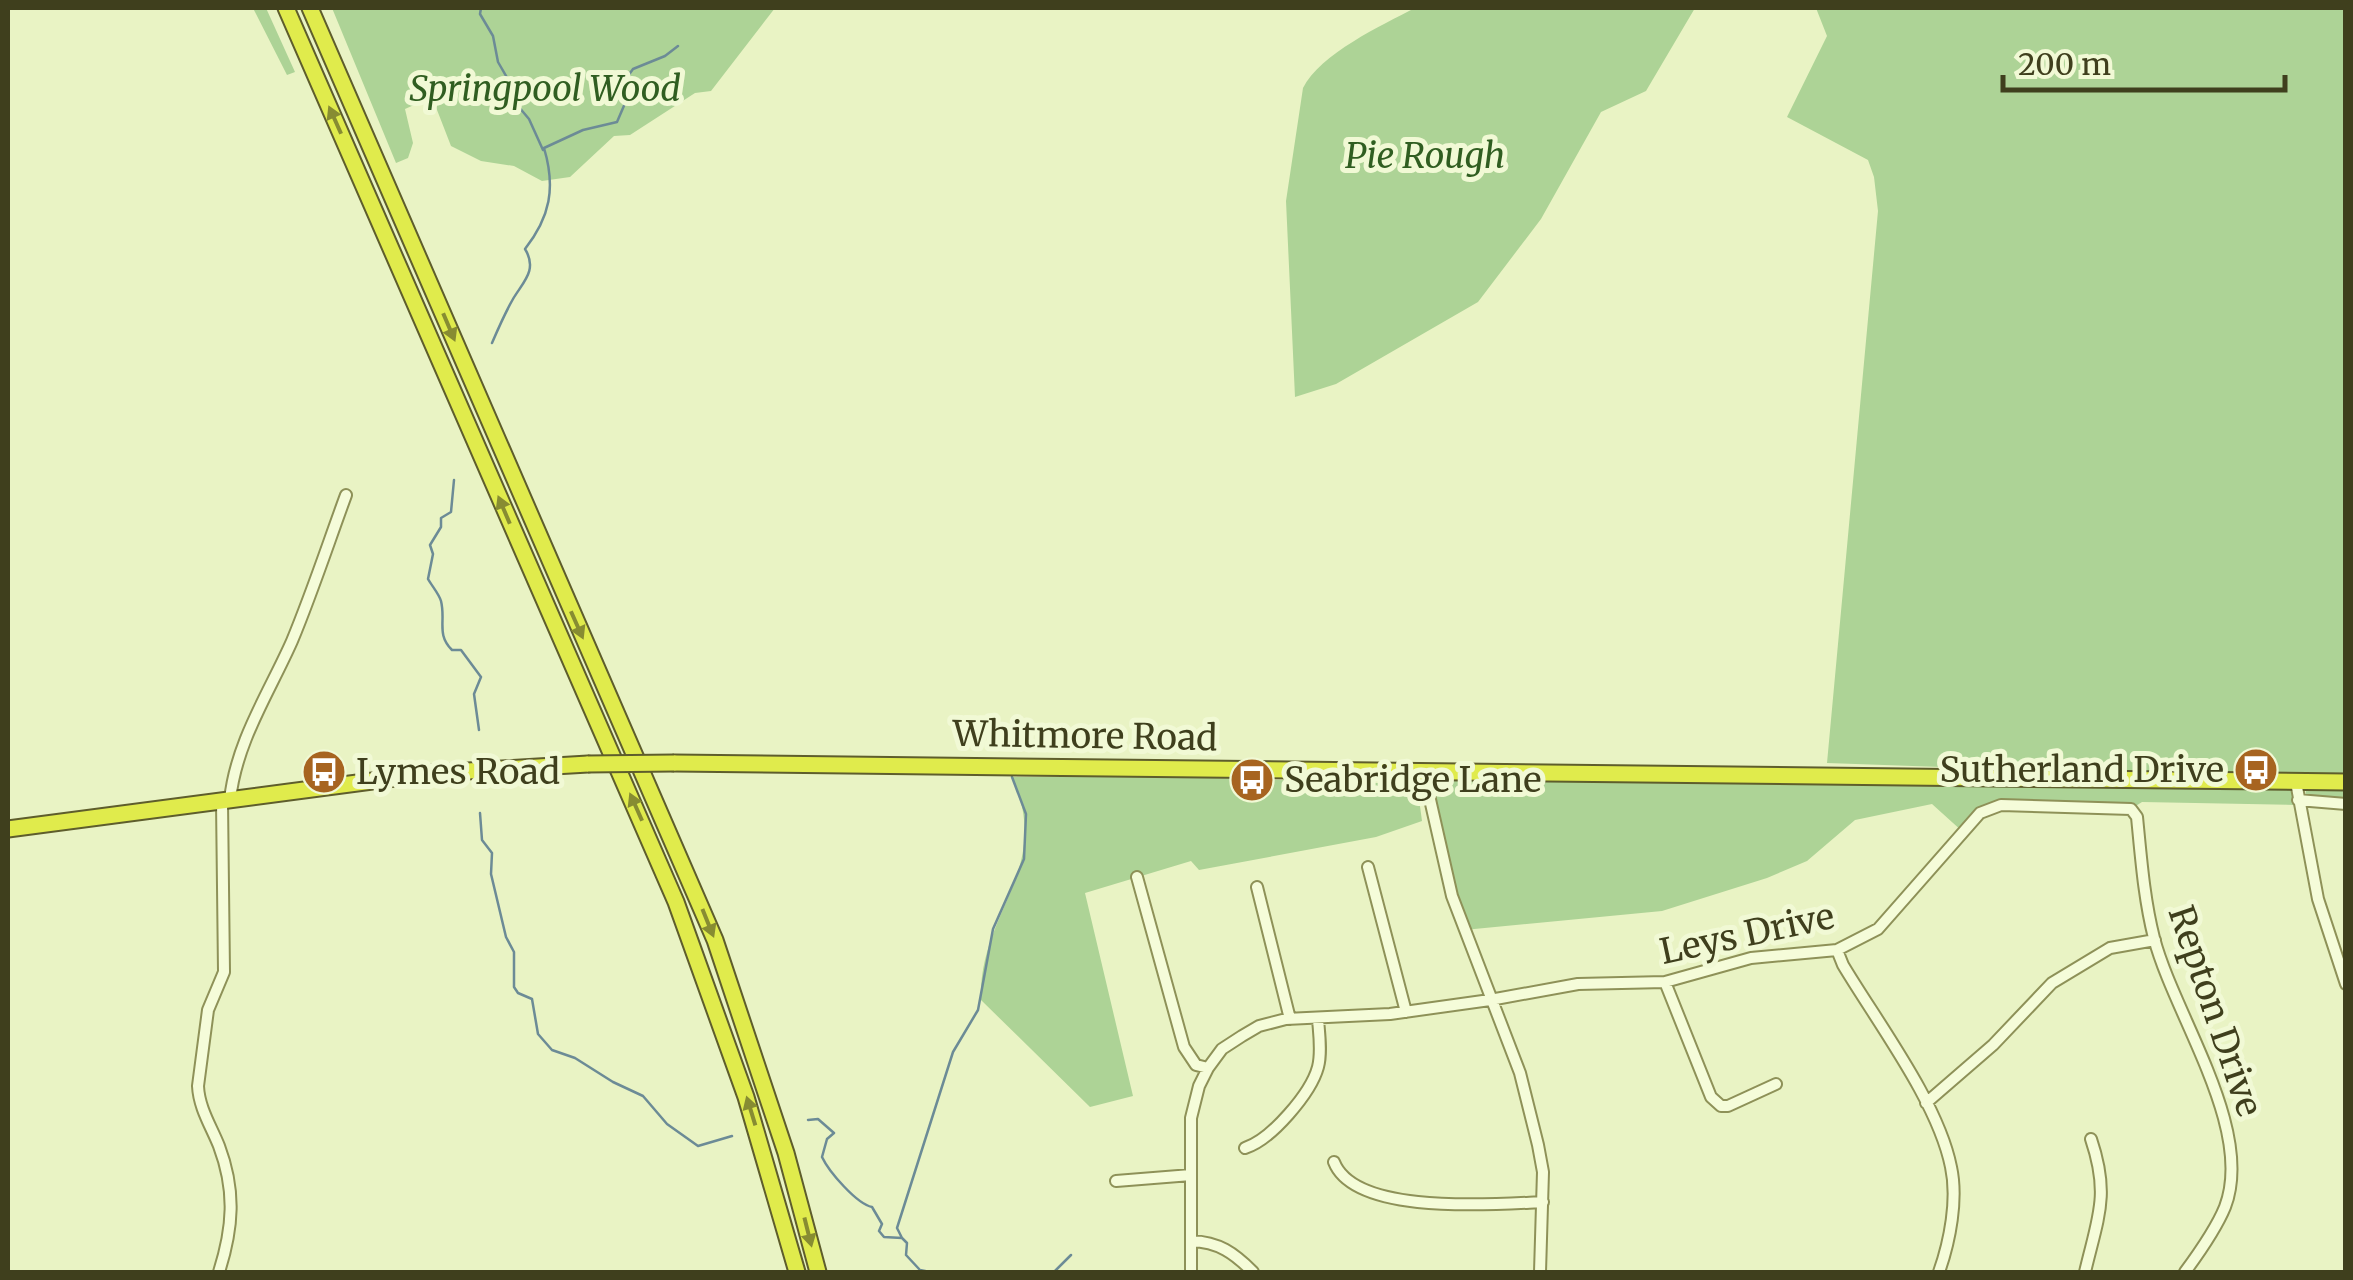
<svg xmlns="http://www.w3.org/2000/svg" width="2353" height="1280" viewBox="0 0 2353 1280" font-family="Merriweather,serif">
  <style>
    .green { fill: #add396 }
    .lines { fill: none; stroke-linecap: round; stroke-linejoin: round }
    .stream { stroke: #6c8b96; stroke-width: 2.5 }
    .minor-casing { stroke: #8e9158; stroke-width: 14 }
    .highway-casing { stroke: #5e5d2c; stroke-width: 19 }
    .minor { stroke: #f5fcd9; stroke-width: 10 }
    .highway { stroke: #e0eb4c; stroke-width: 15 }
    .highway-bridge-casing { stroke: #5e5d2c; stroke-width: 19; stroke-linecap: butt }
    .highway-bridge { stroke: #e0eb4c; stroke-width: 15 }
    .oneway { fill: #878c32 }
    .labels { text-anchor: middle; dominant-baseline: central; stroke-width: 10; stroke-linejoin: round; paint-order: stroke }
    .park-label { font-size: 35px; font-style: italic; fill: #305e21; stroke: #f1f9d5 }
    .street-label { font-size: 35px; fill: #3f3f1d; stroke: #f1f9d5 }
    .poi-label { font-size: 35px; fill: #3f3f1d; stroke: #f1f9d5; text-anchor: start }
  </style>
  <rect width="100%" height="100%" fill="#e9f3c4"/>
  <path class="green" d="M253 8H266L295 72 287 75Z
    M332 8H775L711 91 695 93 630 135 614 136 570 177 542 181 514 166 481 161 451 146 432 97 405 109 413 143 408 158 396 163Z
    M1415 8H1695L1646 91 1601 112 1541 219 1478 302 1336 384 1295 397 1286 201 1303 88C1320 54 1382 25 1415 8Z
    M1816 8H2345V774L2220 777 1827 763 1878 211 1874 177 1868 160 1787 117 1827 36Z
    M1427 770 2345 782 2346 804 2305 799 2306 790 2297 783 2298 805 2142 802 2131 809 1991 807 1963 832 1932 804 1855 820 1807 861 1767 878 1662 911 1464 930Z
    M1153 776 1411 784 1419 799 1422 821 1376 837 1199 870 1191 861 1085 893 1133 1096 1090 1107 981 1000C978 912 1054 870 1012 777Z"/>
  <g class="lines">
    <path class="stream" d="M481 8 480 14 493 36 498 62 513 88 518 106 529 119 543 150
      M492 343C498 329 505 313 513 299 523 282 538 270 525 249 550 217 556 188 544 148L583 130 617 122 626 101 625 80 633 69 665 56 678 46
      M454 480 451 512 441 518V527L430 545 433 554 428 579C432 586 439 594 441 601 446 621 436 634 452 650H461L481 677 474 694 479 730
      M480 813 482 840 492 853 491 874 506 937 514 952V987L518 993 532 999 538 1034 552 1050 575 1058 613 1082 643 1096 667 1124 698 1146 732 1136
      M808 1120 818 1119 834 1133 827 1139 822 1157C829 1172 857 1204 872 1207L882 1224 879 1231 884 1237 902 1238 907 1243 906 1255 920 1270 930 1272
      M902 1238 897 1228 953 1052 978 1010 993 929 1024 859 1026 814 1012 777
      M1054 1272 1071 1255"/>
    <defs>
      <path id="minor" d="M1427 770 1429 795 1452 896 1520 1073 1538 1145 1543 1172 1540 1272
        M2296 782 2318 899 2346 984
        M230 800C236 742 269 693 292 641 312 593 328 544 346 495
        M2298 800 2346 804
        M1368 867 1406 1012
        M1137 877 1184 1047 1196 1065 1208 1068
        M1257 887 1290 1019
        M1837 950 1843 965C1877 1022 1938 1102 1951 1167 1958 1199 1950 1241 1939 1272
        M1665 982 1711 1097 1721 1106H1728L1776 1084
        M1926 1103 1993 1045 2052 983 2110 948 2155 940
        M1245 1148C1271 1140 1311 1093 1318 1067 1322 1052 1319 1033 1318 1019
        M1334 1162C1355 1216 1495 1204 1543 1202
        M1116 1181 1191 1175
        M1191 1241C1219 1242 1234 1253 1253 1272
        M219 1272C233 1228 236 1191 219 1146 211 1126 199 1108 198 1086L208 1010 224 972 222 802
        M1191 1272V1118L1199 1086 1208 1068 1222 1049 1242 1036 1259 1026 1286 1019 1390 1014 1490 1000 1578 984 1665 982 1751 958 1837 950 1878 929 1980 813 2001 805 2131 809 2137 817C2141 857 2144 899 2154 938 2174 1015 2255 1129 2225 1207 2216 1229 2199 1253 2185 1272
        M2085 1272C2098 1217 2110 1195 2091 1139"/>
      <path id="highway" d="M286 8 676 902 746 1097 797 1272
        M310 8 715 940 786 1153 818 1272
        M674 763 2346 782
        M8 829 433 773 588 764"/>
    </defs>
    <use href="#minor" class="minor-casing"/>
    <use href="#highway" class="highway-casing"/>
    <use href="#minor" class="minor"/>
    <use href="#highway" class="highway"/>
    <defs>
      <path id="highway-bridge" d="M588 764 674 763"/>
    </defs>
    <use href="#highway-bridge" class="highway-bridge-casing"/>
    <use href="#highway-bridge" class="highway-bridge"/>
  </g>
  <defs><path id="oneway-solid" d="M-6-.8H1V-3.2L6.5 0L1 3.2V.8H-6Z" transform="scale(2.5)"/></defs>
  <g class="oneway">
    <use href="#oneway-solid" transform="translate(335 120) rotate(-114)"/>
    <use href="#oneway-solid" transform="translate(449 327) rotate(67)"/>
    <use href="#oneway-solid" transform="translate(504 510) rotate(-113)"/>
    <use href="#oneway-solid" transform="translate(577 625) rotate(66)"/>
    <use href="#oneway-solid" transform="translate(636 807) rotate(-114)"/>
    <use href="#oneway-solid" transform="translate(708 923) rotate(68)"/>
    <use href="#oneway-solid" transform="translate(751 1111) rotate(-107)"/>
    <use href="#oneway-solid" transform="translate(808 1232) rotate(76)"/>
  </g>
  <defs>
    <symbol id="bus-disc" viewBox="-11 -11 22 22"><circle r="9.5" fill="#a76420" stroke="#f1f9d5"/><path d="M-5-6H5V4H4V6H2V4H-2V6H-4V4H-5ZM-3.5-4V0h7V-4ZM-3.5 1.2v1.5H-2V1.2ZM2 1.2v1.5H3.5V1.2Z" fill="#fff"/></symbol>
  </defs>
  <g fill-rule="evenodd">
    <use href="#bus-disc" x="2231" y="745" width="50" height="50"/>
    <use href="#bus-disc" x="299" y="747" width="50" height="50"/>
    <use href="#bus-disc" x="1227" y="755" width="50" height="50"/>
  </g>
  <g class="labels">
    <g class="park-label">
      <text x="545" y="89">Springpool Wood</text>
      <text x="1425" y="156">Pie Rough</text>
    </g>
    <g class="street-label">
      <text transform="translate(1085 736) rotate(1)">Whitmore Road</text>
      <text transform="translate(1747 934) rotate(-12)">Leys Drive</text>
      <text transform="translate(2215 1011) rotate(71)">Repton Drive</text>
    </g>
    <g class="poi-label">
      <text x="2224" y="770" text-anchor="end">Sutherland Drive</text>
      <text x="356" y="772">Lymes Road</text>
      <text x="1284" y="780">Seabridge Lane</text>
    </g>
  </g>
  <rect width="2353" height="1280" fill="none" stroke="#3f3f1d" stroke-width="20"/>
  <path d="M2003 75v15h282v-15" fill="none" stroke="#3f3f1d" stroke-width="5"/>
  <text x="2018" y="75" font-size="30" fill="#3f3f1d" stroke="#f1f9d5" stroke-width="8" paint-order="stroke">200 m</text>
</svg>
